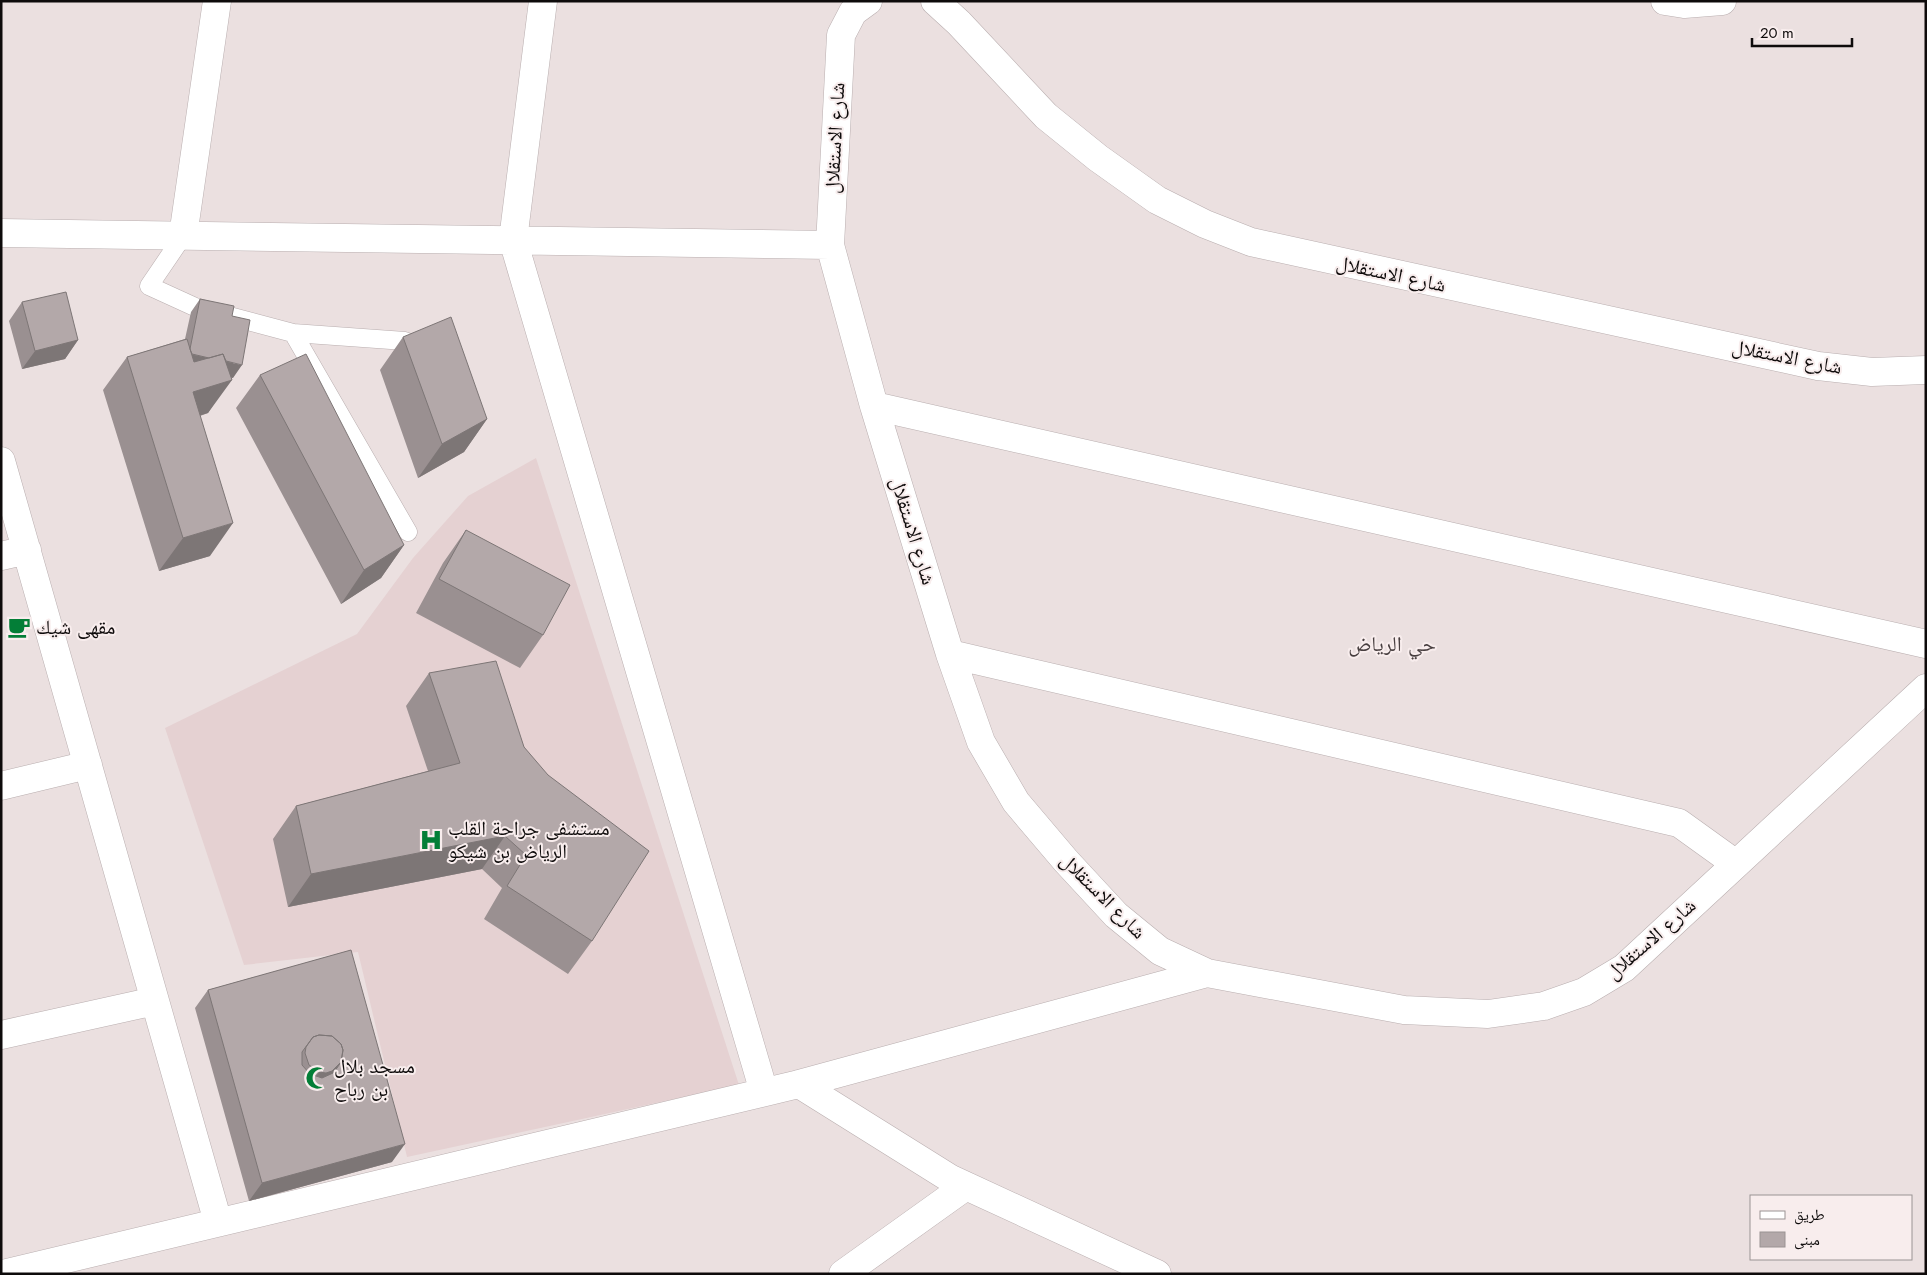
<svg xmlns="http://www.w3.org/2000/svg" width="1927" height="1275" viewBox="0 0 1927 1275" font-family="Jost,'Noto Naskh Arabic',sans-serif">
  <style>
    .built { fill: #e5d1d2 }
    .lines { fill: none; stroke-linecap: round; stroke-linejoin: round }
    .lane-casing { stroke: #b9aeaf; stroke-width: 19 }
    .street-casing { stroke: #b9aeaf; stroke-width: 29 }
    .lane { stroke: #fff; stroke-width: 18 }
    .street { stroke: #fff; stroke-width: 28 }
    .wall { fill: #9a9091 }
    .shaded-wall { fill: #7d7676 }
    .building { fill: #b3a8a9; stroke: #7d7676; fill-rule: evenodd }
    .labels { text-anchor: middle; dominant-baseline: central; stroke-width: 4; stroke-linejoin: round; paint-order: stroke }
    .street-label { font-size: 20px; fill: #0e0b0b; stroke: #f8eded }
    .poi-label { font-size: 20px; fill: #0e0b0b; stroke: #f8eded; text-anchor: start }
    .neighbourhood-label { font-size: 21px; fill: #483f40; stroke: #f8eded }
  </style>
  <rect width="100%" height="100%" fill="#ebe0e0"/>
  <path class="built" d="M536 458 739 1085 407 1157 358 952 244 965 165 728 357 634 413 558 468 496Z"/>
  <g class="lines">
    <defs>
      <path id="lane" d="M183 236 149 286 195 307 293 333 408 532
        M293 333 405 341"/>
      <path id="street" d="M543 1 513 240 764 1092
        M868 1 853 12 841 35 830 245 874 406 950 654 981 742 1016 802 1066 861 1116 915 1160 951 1207 973 1404 1010 1488 1014 1544 1006 1584 992 1624 968 1926 688
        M935 1 959 23 1046 116 1098 158 1157 200 1205 224 1251 242 1818 366 1872 372 1926 370
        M1665 1 1684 4 1722 1
        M1 233 830 245
        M183 236 217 1
        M874 406 1926 644
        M1 461 218 1222
        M1 556 27 550
        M950 654 1679 823 1736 864
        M1 786 88 765
        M1 1035 155 1001
        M799 1084 951 1179 1157 1274
        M3 1274 799 1084 1207 973
        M843 1274 966 1186"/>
    </defs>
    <use href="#lane" class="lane-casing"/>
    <use href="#street" class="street-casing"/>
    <use href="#lane" class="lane"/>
    <use href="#street" class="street"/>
  </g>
  <path class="wall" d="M200 299 232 316 233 378 231 377 208 413 200 416 210 556 159 571 103 390 127 357 185 339 191 312Z
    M22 302 78 340 65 359 22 369 9 321Z
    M403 337 487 419 464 452 418 478 380 370Z
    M260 375 404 545 381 578 341 604 236 408Z
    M466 530 543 635 520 668 416 613 443 563Z
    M429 673 524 747 592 941 568 974 484 919 502 888 482 869 288 907 273 839 296 806 428 771 406 706Z
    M351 950 392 1162 249 1201 195 1008 208 990Z"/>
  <path class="shaded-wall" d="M78 340 65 359 22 369 35 351Z
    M189 354 242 365 233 378 180 367Z
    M232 380 208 413 169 425 193 392Z
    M487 419 464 452 418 478 442 444Z
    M233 523 210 556 159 571 183 538Z
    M404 545 381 578 341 604 364 570Z
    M505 836 482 869 288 907 311 874Z
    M341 1062 324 1086 302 1096 319 1072Z
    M405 1144 392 1162 249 1201 262 1183Z"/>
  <path class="building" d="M66 292 78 340 35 351 22 302Z
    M200 299 234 306 232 316 250 320 242 365 226 361 223 354 209 358 192 354 190 349Z
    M451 317 487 419 442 444 403 337Z
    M187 339 194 362 223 354 232 380 193 392 233 523 183 538 127 357Z
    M306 354 404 545 364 570 260 375Z
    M466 530 570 585 543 635 439 579Z
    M496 661 524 747 548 775 649 851 592 941 507 886 526 855 505 836 311 874 296 806 460 763 429 673Z
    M351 950 405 1144 262 1183 208 990ZM319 1035 332 1036 341 1044 343 1050 341 1062 337 1068 333 1073 322 1078 310 1074 302 1065V1052L313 1037Z
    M319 1035 332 1036 341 1044 343 1050 341 1062 332 1071 326 1073 319 1072 309 1065 305 1053 306 1047 313 1037Z"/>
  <defs>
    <symbol id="cafe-bare" viewBox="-9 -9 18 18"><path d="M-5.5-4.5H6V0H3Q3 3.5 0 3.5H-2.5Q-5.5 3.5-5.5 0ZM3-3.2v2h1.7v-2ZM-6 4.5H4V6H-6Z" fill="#037e37" stroke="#f8eded" stroke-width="2.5" paint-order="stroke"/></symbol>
    <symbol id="hospital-bare" viewBox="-9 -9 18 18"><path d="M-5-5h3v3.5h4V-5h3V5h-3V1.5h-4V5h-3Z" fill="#037e37" stroke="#f8eded" stroke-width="2.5" paint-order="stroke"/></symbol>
    <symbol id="mosque-bare" viewBox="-9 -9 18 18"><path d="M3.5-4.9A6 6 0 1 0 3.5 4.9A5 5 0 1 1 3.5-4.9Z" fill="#037e37" stroke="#f8eded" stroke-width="2.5" paint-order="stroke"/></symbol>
  </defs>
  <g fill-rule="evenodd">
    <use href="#cafe-bare" x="3" y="611" width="32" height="32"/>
    <use href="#hospital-bare" x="415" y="824" width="32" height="32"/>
    <use href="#mosque-bare" x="301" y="1062" width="32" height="32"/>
  </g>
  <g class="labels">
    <g class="street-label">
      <text transform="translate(835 138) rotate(-87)">شارع الاستقلال</text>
      <text transform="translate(1391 274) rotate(12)">شارع الاستقلال</text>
      <text transform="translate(1787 357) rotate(11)">شارع الاستقلال</text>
      <text transform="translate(913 531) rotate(73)">شارع الاستقلال</text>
      <text transform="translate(1103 896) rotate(45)">شارع الاستقلال</text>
      <text transform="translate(1651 939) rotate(-41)">شارع الاستقلال</text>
    </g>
    <g class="poi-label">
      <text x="36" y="627">مقهى شيك</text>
      <text x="448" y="828">مستشفى جراحة القلب<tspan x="448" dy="23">الرياض بن شيكو</tspan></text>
      <text x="334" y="1066">مسجد بلال<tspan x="334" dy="23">بن رباح</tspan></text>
    </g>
    <g class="neighbourhood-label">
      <text x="1392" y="644">حي الرياض</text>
    </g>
  </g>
  <rect width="1927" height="1275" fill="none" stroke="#0e0b0b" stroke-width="5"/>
  <rect x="1750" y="1195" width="162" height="65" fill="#f8eded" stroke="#9a9393"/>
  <rect x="1760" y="1211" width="25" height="8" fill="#ffffff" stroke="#9a9393"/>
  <text x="1794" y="1220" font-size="15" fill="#0e0b0b">طريق</text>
  <rect x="1760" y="1232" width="25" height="15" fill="#b3a8a9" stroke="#9a9393"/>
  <text x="1794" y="1245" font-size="15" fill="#0e0b0b">مبنى</text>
  <path d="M1752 38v8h100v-8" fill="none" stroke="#0e0b0b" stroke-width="2.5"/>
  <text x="1760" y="38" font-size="15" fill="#0e0b0b" stroke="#f8eded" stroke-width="4" paint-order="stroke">20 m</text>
</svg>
